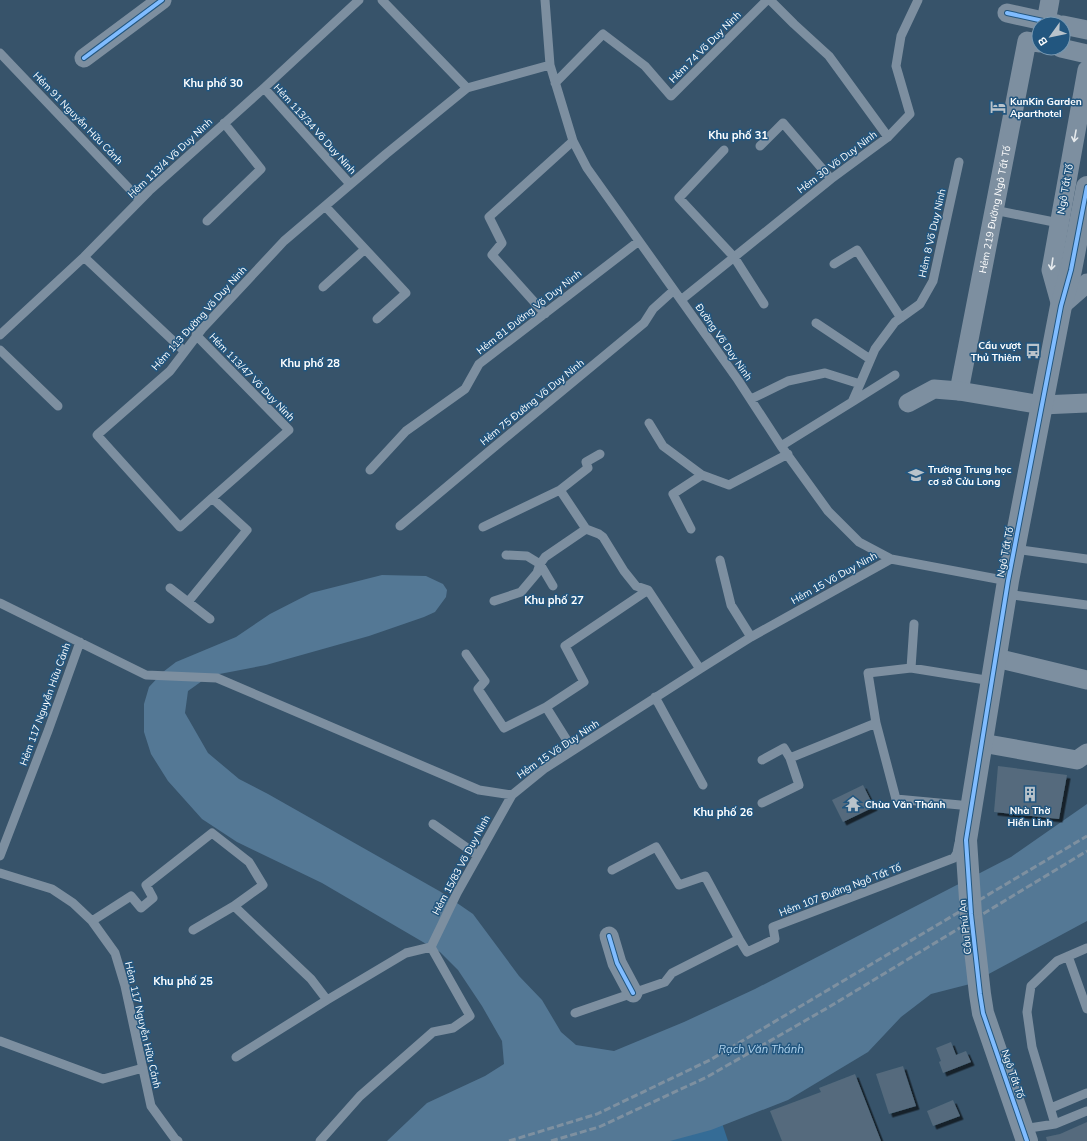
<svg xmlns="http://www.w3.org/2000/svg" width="1087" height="1141" viewBox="0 0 1087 1141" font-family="Mulish,sans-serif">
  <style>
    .green { fill: #356c96 }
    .water { fill: #547895 }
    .building { fill: #546b7d; filter: url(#shadow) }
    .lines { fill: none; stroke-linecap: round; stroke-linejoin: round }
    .service { stroke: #7d8fa0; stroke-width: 9 }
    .minor { stroke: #7d8fa0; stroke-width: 19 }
    .tertiary { stroke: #7d8fa0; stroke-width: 22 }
    .rail { stroke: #7e90a0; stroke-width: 3; stroke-dasharray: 7 3; stroke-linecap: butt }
    .cycleway-casing { stroke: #22567f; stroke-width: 6 }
    .cycleway { stroke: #80bcff; stroke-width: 4 }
    .oneway { stroke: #e5e9ec }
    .labels { text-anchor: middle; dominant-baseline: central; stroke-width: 3; stroke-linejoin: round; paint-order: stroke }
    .street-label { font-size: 10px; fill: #fff; stroke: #22567f }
    .poi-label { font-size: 10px; font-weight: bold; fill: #fff; stroke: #22567f; text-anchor: start }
    .neighbourhood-label { font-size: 11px; font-weight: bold; fill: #fff; stroke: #22567f }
    .water-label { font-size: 11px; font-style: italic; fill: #b2d5ef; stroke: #22567f }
  </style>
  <defs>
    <filter id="shadow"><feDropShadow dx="3.5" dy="3.5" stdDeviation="0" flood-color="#0009"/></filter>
  </defs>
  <rect width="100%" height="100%" fill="#37536a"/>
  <path class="green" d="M721 1120 728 1141H654Z"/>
  <path class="water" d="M382 575 426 576 443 584 447 590 446 597 435 612 424 617 369 636 266 665 209 676 188 691 185 713 208 753 239 779 268 794 441 892 473 914 519 976 542 1000 561 1032 576 1045 614 1051 684 1022 755 989 1011 857 1087 804V921L970 984 931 994 901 1017 868 1052 788 1100 711 1130 670 1141H387L427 1103 485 1076 504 1064 502 1041 482 1006 458 970 440 952 322 883 237 842 202 819 168 781 151 754 144 732V704L149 687 163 672 176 662 236 637 270 614 311 593Z"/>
  <path class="building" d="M998 766 1067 775 1059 819 994 812Z
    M863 785 874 807 843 822 832 800Z
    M951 1042 956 1055 966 1051 971 1062 943 1073 939 1062 941 1061 936 1048Z
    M903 1066 916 1106 889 1114 876 1074Z
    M855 1074 881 1141H782L770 1111 821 1092 819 1088Z
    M953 1100 960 1116 933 1126 927 1111Z
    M1087 1122V1141H1047L1046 1137 1060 1134Z"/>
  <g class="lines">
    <path class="service" d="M382 0 467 88
      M545 0 550 65 573 141 587 168 738 380 781 446 828 511 859 542 891 559 1008 581
      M770 0 794 24 829 56 888 137
      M0 53 140 200
      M555 83 603 34 645 66 671 96 767 0
      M264 88 350 184
      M760 146 783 123 831 179
      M724 150 679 198 734 257 764 304
      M325 206 406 293 377 319
      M994 210 1059 223
      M207 221 261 169 224 123
      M84 257 184 351
      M834 264 857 250 901 318
      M323 287 365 249
      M681 300 831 179 888 137 910 114 896 66 901 36 918 0
      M545 314 492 255 502 243 489 217 573 141
      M816 323 870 359
      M0 335 84 257 149 191 264 88 359 0
      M196 335 289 430 212 498
      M0 350 58 406
      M751 399 788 381 825 373 860 384 875 349 895 322 920 304 933 281 959 162
      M852 402 895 375
      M649 423 663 446 702 475 729 485 788 454
      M781 446 852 402 860 384
      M370 470 406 431 465 389 479 364 639 241
      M560 490 588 468 586 462 600 454
      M400 526 487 453 644 323 653 309 674 290
      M483 527 560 490 586 529 599 534 603 537 624 571 636 586 648 590 700 669
      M691 529 673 494 702 475
      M1014 549 1087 559
      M506 555 527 556 540 564 553 586
      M720 560 731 605 751 637
      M170 588 210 619
      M1006 594 1087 605
      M494 601 521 592 537 573 540 564 545 557 586 529
      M188 602 247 530 212 498 180 527 97 435 170 371 202 329 284 241 386 154 467 88 550 65
      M0 603 146 675 217 678 479 790 512 795 544 769 700 669 751 637 891 559
      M466 654 485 681 478 689 504 728 546 707 584 682 565 646 648 590
      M911 668 914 624
      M655 697 703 785
      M546 707 573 750
      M876 723 896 799 971 806
      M790 758 876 723 868 673 911 668 992 681
      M762 760 784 748 790 758 799 785 762 803
      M433 824 477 855
      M0 856 48 731 80 642
      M612 870 656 847 679 885 705 876 739 939
      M0 873 52 889 73 903 92 921 115 953 125 986 151 1106 175 1139 178 1141
      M234 906 311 979 327 1000
      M92 921 131 896 141 908 153 898 146 885 212 833 249 862 263 885 234 906 193 930
      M431 947 457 893 512 795
      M1068 956 1087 1009
      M575 1013 665 982 672 973 739 939 747 952 775 939 773 927 954 858 957 853 959 843
      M0 1041 103 1079 143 1068
      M236 1057 327 1000 406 953 431 947
      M1051 1108 1087 1093
      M1055 1124 1087 1111
      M1023 1129 1055 1124 1032 1047 1027 1012 1031 986 1057 961 1087 948
      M320 1141 360 1096 433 1032 453 1028 470 1016 431 947"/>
    <g class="minor">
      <path d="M1007 13 1057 24"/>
      <path d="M1046 22 1050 0"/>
      <path d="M1063 25 1087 30"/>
      <path d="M1061 48 1087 54"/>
      <path d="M84 58 162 0"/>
      <path d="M1087 70 1051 270 1061 306 1087 283"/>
      <path id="s1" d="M959 391 1027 41 1039 43"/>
      <path d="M908 403 934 389 959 391 1042 405 1087 403"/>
      <path d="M996 658 1087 680"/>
      <path d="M982 743 1077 760 1087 753"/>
      <path d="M609 936 617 963 633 993"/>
    </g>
    <path class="tertiary" d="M1027 1141 983 1013 980 994 971 914 966 840 1008 581 1061 306 1071 270 1087 187"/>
    <path class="rail" d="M509 1141 597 1114 710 1060 1087 836
      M551 1141 599 1127 707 1077 829 1007 1087 851"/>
    <defs>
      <path id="cycleway" d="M1007 13 1057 24
        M84 58 162 0
        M609 936 617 963 633 993
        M1027 1141 983 1013 980 994 971 914 966 840 1008 581 1061 306 1071 270 1087 187"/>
    </defs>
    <use href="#cycleway" class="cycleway-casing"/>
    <use href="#cycleway" class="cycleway"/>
  </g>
  <defs><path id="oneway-shaft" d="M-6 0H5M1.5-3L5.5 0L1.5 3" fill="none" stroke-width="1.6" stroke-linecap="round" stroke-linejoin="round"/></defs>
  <g class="oneway">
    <use href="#oneway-shaft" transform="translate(1075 136) rotate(100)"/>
    <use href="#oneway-shaft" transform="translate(1052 264) rotate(98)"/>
  </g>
  <defs>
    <symbol id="hotel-bare" viewBox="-9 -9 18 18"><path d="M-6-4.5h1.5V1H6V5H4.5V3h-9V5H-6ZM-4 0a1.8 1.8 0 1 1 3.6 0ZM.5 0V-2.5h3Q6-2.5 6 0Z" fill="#b9c3cb" stroke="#22567f" stroke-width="2.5" paint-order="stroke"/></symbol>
    <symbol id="bus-bare" viewBox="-9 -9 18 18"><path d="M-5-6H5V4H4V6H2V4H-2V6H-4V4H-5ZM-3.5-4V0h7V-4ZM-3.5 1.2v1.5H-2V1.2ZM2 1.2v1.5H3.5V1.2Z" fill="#b9c3cb" stroke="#22567f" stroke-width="2.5" paint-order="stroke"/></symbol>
    <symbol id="school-bare" viewBox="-9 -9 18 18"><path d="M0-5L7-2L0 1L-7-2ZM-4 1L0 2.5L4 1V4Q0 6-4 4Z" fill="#b9c3cb" stroke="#22567f" stroke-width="2.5" paint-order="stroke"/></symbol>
    <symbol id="building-bare" viewBox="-9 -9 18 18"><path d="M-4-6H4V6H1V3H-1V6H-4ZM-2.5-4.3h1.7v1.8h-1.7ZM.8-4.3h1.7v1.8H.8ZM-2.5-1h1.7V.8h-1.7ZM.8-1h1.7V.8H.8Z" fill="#b9c3cb" stroke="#22567f" stroke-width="2.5" paint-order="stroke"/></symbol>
    <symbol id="temple-bare" viewBox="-9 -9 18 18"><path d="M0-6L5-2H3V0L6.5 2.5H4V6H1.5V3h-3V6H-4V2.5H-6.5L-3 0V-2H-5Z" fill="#b9c3cb" stroke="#22567f" stroke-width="2.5" paint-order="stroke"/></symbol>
  </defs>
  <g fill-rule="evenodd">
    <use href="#hotel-bare" x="987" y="96" width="22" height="22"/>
    <use href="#bus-bare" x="1022" y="340" width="22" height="22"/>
    <use href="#school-bare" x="905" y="464" width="22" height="22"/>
    <use href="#building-bare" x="1019" y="783" width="22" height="22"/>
    <use href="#temple-bare" x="842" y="793" width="22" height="22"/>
  </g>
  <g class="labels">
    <g class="street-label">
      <text transform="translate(705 47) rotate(-45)">Hẻm 74 Võ Duy Ninh</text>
      <text transform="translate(78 118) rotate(46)">Hẻm 91 Nguyễn Hữu Cảnh</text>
      <text transform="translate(315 129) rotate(48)">Hẻm 113/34 Võ Duy Ninh</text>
      <text transform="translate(170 158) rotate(-43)">Hẻm 113/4 Võ Duy Ninh</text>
      <text transform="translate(837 162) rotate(-37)">Hẻm 30 Võ Duy Ninh</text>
      <text transform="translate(1065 189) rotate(-80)">Ngô Tất Tố</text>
      <text stroke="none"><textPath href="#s1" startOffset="185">Hẻm 219 Đường Ngô Tất Tố</textPath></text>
      <text transform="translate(932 233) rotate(-77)">Hẻm 8 Võ Duy Ninh</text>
      <text transform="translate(529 312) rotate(-38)">Hẻm 81 Đường Võ Duy Ninh</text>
      <text transform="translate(199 318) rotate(-48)">Hẻm 113 Đường Võ Duy Ninh</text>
      <text transform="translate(724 342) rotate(55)">Đường Võ Duy Ninh</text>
      <text transform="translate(252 377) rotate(46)">Hẻm 113/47 Võ Duy Ninh</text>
      <text transform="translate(532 402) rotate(-39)">Hẻm 75 Đường Võ Duy Ninh</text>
      <text transform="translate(1005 552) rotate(-79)">Ngô Tất Tố</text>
      <text transform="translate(834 578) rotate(-29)">Hẻm 15 Võ Duy Ninh</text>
      <text transform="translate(45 704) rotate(-70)">Hẻm 117 Nguyễn Hữu Cảnh</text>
      <text transform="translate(558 749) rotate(-34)">Hẻm 15 Võ Duy Ninh</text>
      <text transform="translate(461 865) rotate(-62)">Hẻm 15/83 Võ Duy Ninh</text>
      <text transform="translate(840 890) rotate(-21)">Hẻm 107 Đường Ngô Tất Tố</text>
      <text transform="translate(965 927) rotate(-96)">Cầu Phú An</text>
      <text transform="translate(143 1025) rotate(77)">Hẻm 117 Nguyễn Hữu Cảnh</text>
      <text transform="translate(1013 1074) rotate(71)">Ngô Tất Tố</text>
    </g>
    <g class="poi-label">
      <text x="1010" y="101">KunKin Garden<tspan x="1010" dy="12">Aparthotel</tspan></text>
      <text x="1021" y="345" text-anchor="end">Cầu vượt<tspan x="1021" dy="12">Thủ Thiêm</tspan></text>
      <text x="928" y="469">Trường Trung học<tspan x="928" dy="12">cơ sở Cửu Long</tspan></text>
      <text x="865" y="804">Chùa Văn Thánh</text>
      <text x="1030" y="810" text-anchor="middle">Nhà Thờ<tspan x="1030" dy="12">Hiển Linh</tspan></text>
    </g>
    <g class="neighbourhood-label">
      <text x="213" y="83">Khu phố 30</text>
      <text x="738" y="135">Khu phố 31</text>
      <text x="310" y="363">Khu phố 28</text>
      <text x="554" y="600">Khu phố 27</text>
      <text x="723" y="812">Khu phố 26</text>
      <text x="183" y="981">Khu phố 25</text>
    </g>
    <g class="water-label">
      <text x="761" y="1049">Rạch Văn Thánh</text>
    </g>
  </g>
  <g transform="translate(1051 36) rotate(237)"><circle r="19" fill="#22567f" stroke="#7a9ab2"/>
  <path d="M0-3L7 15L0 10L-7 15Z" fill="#b9c3cb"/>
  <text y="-6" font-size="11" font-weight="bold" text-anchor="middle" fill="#ffffff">B</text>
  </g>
</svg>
